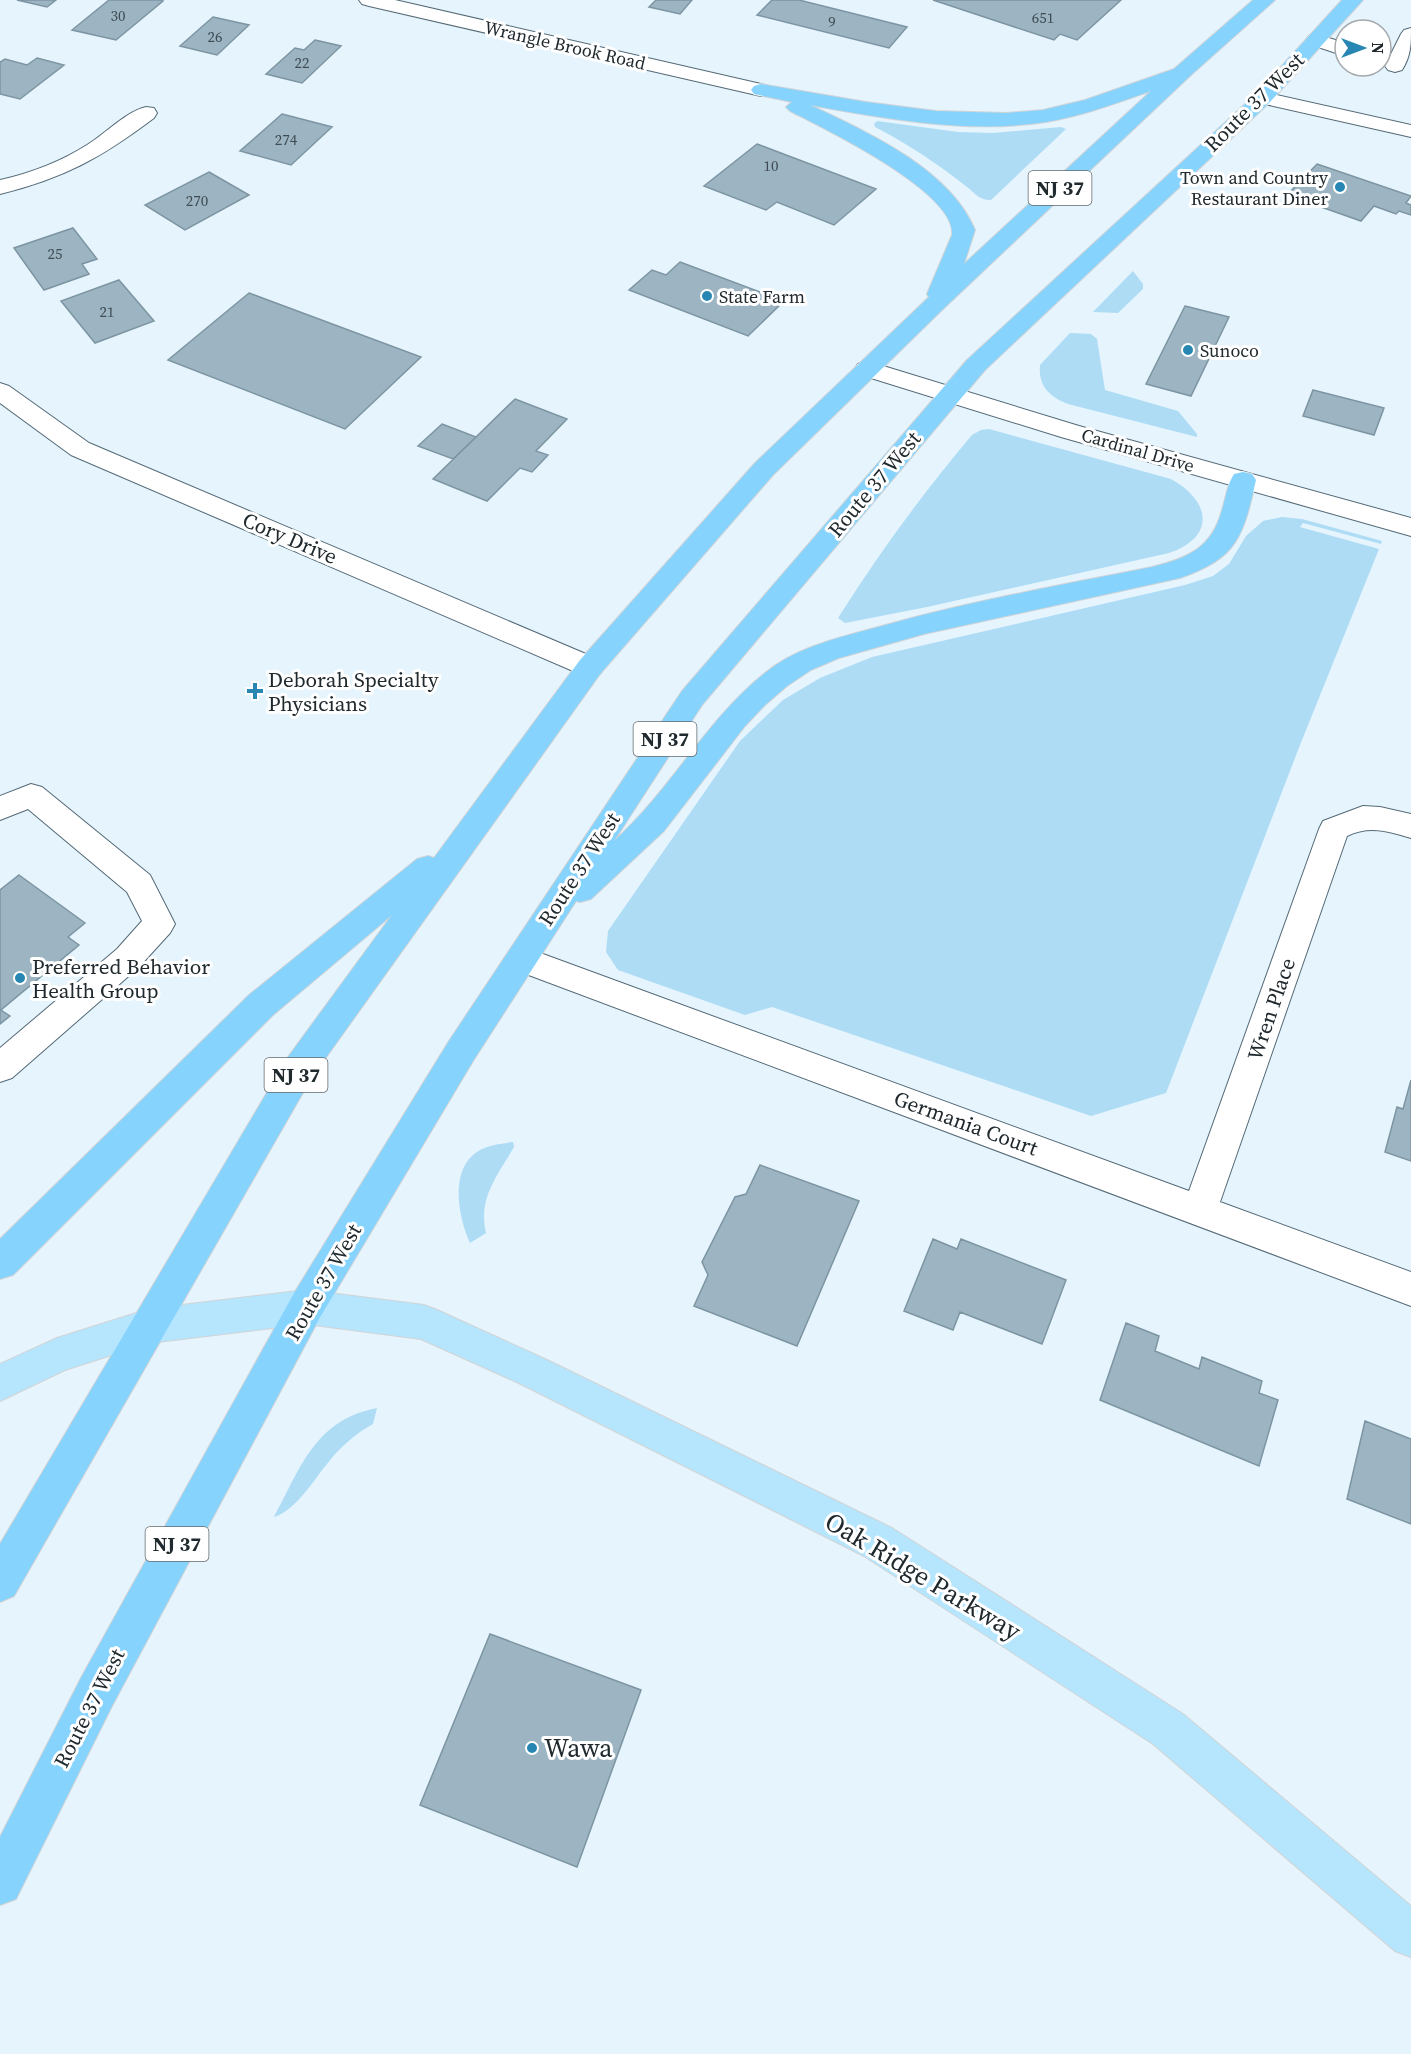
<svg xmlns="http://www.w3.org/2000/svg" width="1411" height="2054" viewBox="0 0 1411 2054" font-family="'Source Serif 4',serif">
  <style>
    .green { fill: #afdcf5 }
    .building { fill: #9db5c3; stroke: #7d95a2; stroke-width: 1.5 }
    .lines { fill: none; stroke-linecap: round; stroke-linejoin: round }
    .minor-casing { stroke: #536976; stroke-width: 2 }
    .major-casing { stroke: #d2d4d5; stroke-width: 2 }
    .highway-casing { stroke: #d2d4d5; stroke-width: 2 }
    .minor { fill: #fff; fill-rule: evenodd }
    .major { fill: #b6e5fe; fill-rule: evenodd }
    .highway { fill: #86d3fe; fill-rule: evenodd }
    .poi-dot { fill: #2786b2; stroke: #fff; stroke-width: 2 }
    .labels { text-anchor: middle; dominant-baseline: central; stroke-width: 6; stroke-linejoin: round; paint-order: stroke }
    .far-number-label { font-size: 15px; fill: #3f4c53 }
    .far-street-label { font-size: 18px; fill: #20292e; stroke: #fff }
    .far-poi-label { font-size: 18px; fill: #20292e; stroke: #fff; text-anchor: start }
    .shield { fill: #fff; stroke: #63696d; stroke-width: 1.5 }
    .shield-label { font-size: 20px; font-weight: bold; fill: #20292e }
    .street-label { font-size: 21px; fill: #20292e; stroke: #fff }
    .poi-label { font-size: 21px; fill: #20292e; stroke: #fff; text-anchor: start }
    .near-street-label { font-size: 26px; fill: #20292e; stroke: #fff }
    .near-poi-label { font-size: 26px; fill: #20292e; stroke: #fff; text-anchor: start }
  </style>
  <rect width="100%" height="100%" fill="#e5f4fd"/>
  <path class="green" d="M877 121 958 132 993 133 1061 127 1066 129 991 200C979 200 976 194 967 187 938 164 908 144 875 127L874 124Z
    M1133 271 1143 284V289L1118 313 1093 312Z
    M1070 333 1091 334 1097 339 1105 390 1178 411 1197 434V437L1068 404C1050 397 1038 386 1040 365Z
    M989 429 1171 479C1211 501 1216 537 1169 553L927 607 845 623 838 618C879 553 923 493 972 435L981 430Z
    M1282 517 1302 519 1382 541 1381 544 1303 523 1300 527 1379 549 1300 745 1166 1093 1091 1116 772 1007 745 1015 618 970 606 952 608 931 740 741 783 700 820 678 872 657 1185 585 1213 576 1229 564 1246 536 1263 521Z
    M513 1142 514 1147C497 1176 478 1198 486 1233L470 1243C459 1219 450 1175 473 1155 484 1145 500 1144 513 1142Z
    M377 1408 373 1424C356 1433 339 1448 327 1464 313 1481 296 1510 274 1517 301 1467 315 1420 377 1408Z"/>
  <path class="building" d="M17 0H56L47 7Z
    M109 0H160L163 1 116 40 72 30Z
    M656 0H692L680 14 649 7Z
    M772 0H799L907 27 889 48 757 15Z
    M933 0H1121L1077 40 1060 34 1054 40Z
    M213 17 249 25 217 55 180 46Z
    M315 40 341 46 302 83 266 74 295 48 304 50Z
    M37 58 64 65 20 99 0 94V62L5 59 27 65Z
    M282 114 332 127 291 165 240 151Z
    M757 144 876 189 834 225 777 202 766 210 704 186Z
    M1317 164 1411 196 1406 203 1411 205V215L1399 211 1396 214 1374 206 1361 221 1287 195Z
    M209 172 249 195 185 230 145 205Z
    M73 228 97 259 82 264 89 274 44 290 14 248Z
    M680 262 784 301 748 336 629 290 652 270 666 275Z
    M119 280 154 321 95 343 61 301Z
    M249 293 421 357 345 429 168 360Z
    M1185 306 1229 317 1191 396 1146 384Z
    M1313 390 1384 408 1374 435 1303 416Z
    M515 399 567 419 536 451 548 455 532 472 520 468 487 501 433 479Z
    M442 424 476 437 453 459 418 446Z
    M19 875 85 923 68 937 79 945 1 1010 10 1016 0 1024V890Z
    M1411 1080V1161L1385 1152 1397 1107 1403 1109Z
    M760 1165 859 1201 797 1346 694 1306 708 1275 702 1262 735 1197 746 1194Z
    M933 1239 957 1249 961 1239 1066 1280 1042 1344 960 1312 953 1330 904 1311Z
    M1126 1323 1159 1336 1155 1351 1199 1369 1202 1357 1262 1381 1259 1393 1278 1400 1259 1466 1100 1400Z
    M1365 1421 1411 1439V1524L1347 1499Z
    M490 1634 641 1690 577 1867 420 1805Z"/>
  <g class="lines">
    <defs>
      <path id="minor" d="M359 0H395L761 84 768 86 771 90 768 94 761 96 369 6 362 4Z
        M1411 28C1411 44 1411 56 1402 70L1395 72 1388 70 1385 66 1401 34 1404 30Z
        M1316 34 1345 43V56L1309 44 1306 40 1309 36Z
        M1263 92 1411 125V137L1256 102 1252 98 1256 94Z
        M146 107 154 108 157 113 154 118C101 158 64 178 0 194V180C31 173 60 162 87 145 105 134 127 111 146 107Z
        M867 361 1079 426 1411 518V536L1061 437 858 374 855 369 858 364Z
        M0 383 9 386 89 443 600 660 604 667 600 674 590 677 580 674 71 455 0 403Z
        M31 784 42 787 150 875 175 924 170 933 139 967 12 1078 0 1082V1048L117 949 142 921 127 892 28 809 0 820V796Z
        M1363 806 1380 807 1411 814V838C1388 831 1369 825 1347 836L1220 1202 1411 1272V1306L510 968 505 959 510 950 521 946 532 950 1189 1191 1319 829 1323 821Z"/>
      <path id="major" d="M306 1290 424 1305 437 1310 547 1360 892 1528 1183 1714 1411 1906V1957L1395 1951 1153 1744 864 1556 521 1384 421 1339 306 1324 149 1343 65 1370 0 1401V1364L57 1338 149 1309Z"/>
      <path id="highway" d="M1253 0H1275L1191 75 943 309 773 475 600 674 312 1077 14 1596 0 1602V1544L288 1057 392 915 273 1015 13 1275 0 1279V1239L249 995 417 859 428 856 434 858 580 660 755 463 929 297 927 294 952 235C957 192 823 128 790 111L786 107 792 102 754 94 751 90 754 86 761 84 866 102 936 111 1007 113 1043 110 1085 100 1174 69ZM1151 91 964 264 975 230C950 169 867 132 810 105 886 119 968 134 1046 122 1082 116 1117 103 1151 91Z
        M1342 0H1363L1270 102 985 370 702 705 614 841C671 790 706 720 765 673 798 646 842 637 882 626 971 601 1062 585 1152 567 1188 558 1212 548 1222 510 1226 498 1227 485 1234 474L1243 472 1252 474 1256 480C1243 536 1238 558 1180 578L924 634 839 658 811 670 787 686 765 705 745 726 664 831 591 899 580 902 576 901 473 1061 319 1319 112 1706 16 1899 0 1905V1837L82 1676 293 1295 449 1041 682 691 967 360 1256 94Z"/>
    </defs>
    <use href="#minor" class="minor-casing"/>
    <use href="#major" class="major-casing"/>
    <use href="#highway" class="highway-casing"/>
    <use href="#minor" class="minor"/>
    <use href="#major" class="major"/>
    <use href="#highway" class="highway"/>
  </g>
  <g class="poi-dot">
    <circle cx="1340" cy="187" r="6"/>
    <circle cx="707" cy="296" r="6"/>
    <circle cx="1188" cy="350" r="6"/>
    <path d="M252 682h6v6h6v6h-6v6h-6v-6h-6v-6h6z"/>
    <circle cx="20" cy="978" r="6"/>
    <circle cx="532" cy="1748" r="6"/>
  </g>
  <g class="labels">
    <g class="far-number-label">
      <text x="118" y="15">30</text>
      <text x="1043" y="17">651</text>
      <text x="832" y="21">9</text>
      <text x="215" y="36">26</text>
      <text x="302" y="62">22</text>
      <text x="286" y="139">274</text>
      <text x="771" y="165">10</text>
      <text x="197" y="200">270</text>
      <text x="55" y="253">25</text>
      <text x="107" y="311">21</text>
    </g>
    <g class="far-street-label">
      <text transform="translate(565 45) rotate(13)">Wrangle Brook Road</text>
      <text transform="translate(1138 450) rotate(16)">Cardinal Drive</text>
    </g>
    <g class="far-poi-label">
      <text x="1328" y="177" text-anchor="end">Town and Country<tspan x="1328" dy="21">Restaurant Diner</tspan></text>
      <text x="719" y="296">State Farm</text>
      <text x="1200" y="350">Sunoco</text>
    </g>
    <g class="shield">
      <rect x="1028.5" y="171" width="63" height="34" rx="4.5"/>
      <rect x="633.5" y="722" width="63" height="34" rx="4.5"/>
      <rect x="264.5" y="1058" width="63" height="34" rx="4.5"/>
      <rect x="145.5" y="1527" width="63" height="34" rx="4.5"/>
    </g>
    <g class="shield-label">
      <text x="1060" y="188">NJ 37</text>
      <text x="665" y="739">NJ 37</text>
      <text x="296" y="1075">NJ 37</text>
      <text x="177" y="1544">NJ 37</text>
    </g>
    <g class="street-label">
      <text transform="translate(1254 102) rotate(-45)">Route 37 West</text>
      <text transform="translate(874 484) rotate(-50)">Route 37 West</text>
      <text transform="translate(290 538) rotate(23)">Cory Drive</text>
      <text transform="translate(579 869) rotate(-57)">Route 37 West</text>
      <text transform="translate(1271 1009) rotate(-71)">Wren Place</text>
      <text transform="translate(966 1123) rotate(20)">Germania Court</text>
      <text transform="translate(323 1282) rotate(-60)">Route 37 West</text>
      <text transform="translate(89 1708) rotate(-63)">Route 37 West</text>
    </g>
    <g class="poi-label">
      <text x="268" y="679">Deborah Specialty<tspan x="268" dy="24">Physicians</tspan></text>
      <text x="32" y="966">Preferred Behavior<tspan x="32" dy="24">Health Group</tspan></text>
    </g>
    <g class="near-street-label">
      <text transform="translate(923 1576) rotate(31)">Oak Ridge Parkway</text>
    </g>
    <g class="near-poi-label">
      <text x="544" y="1748">Wawa</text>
    </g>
  </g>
  <g transform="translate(1363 48) rotate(90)"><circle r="28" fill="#ffffff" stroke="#a6a9ab" stroke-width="1.5"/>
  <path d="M0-4.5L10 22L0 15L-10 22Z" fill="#2786b2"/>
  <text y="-9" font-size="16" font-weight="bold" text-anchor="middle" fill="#20292e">N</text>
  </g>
</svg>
